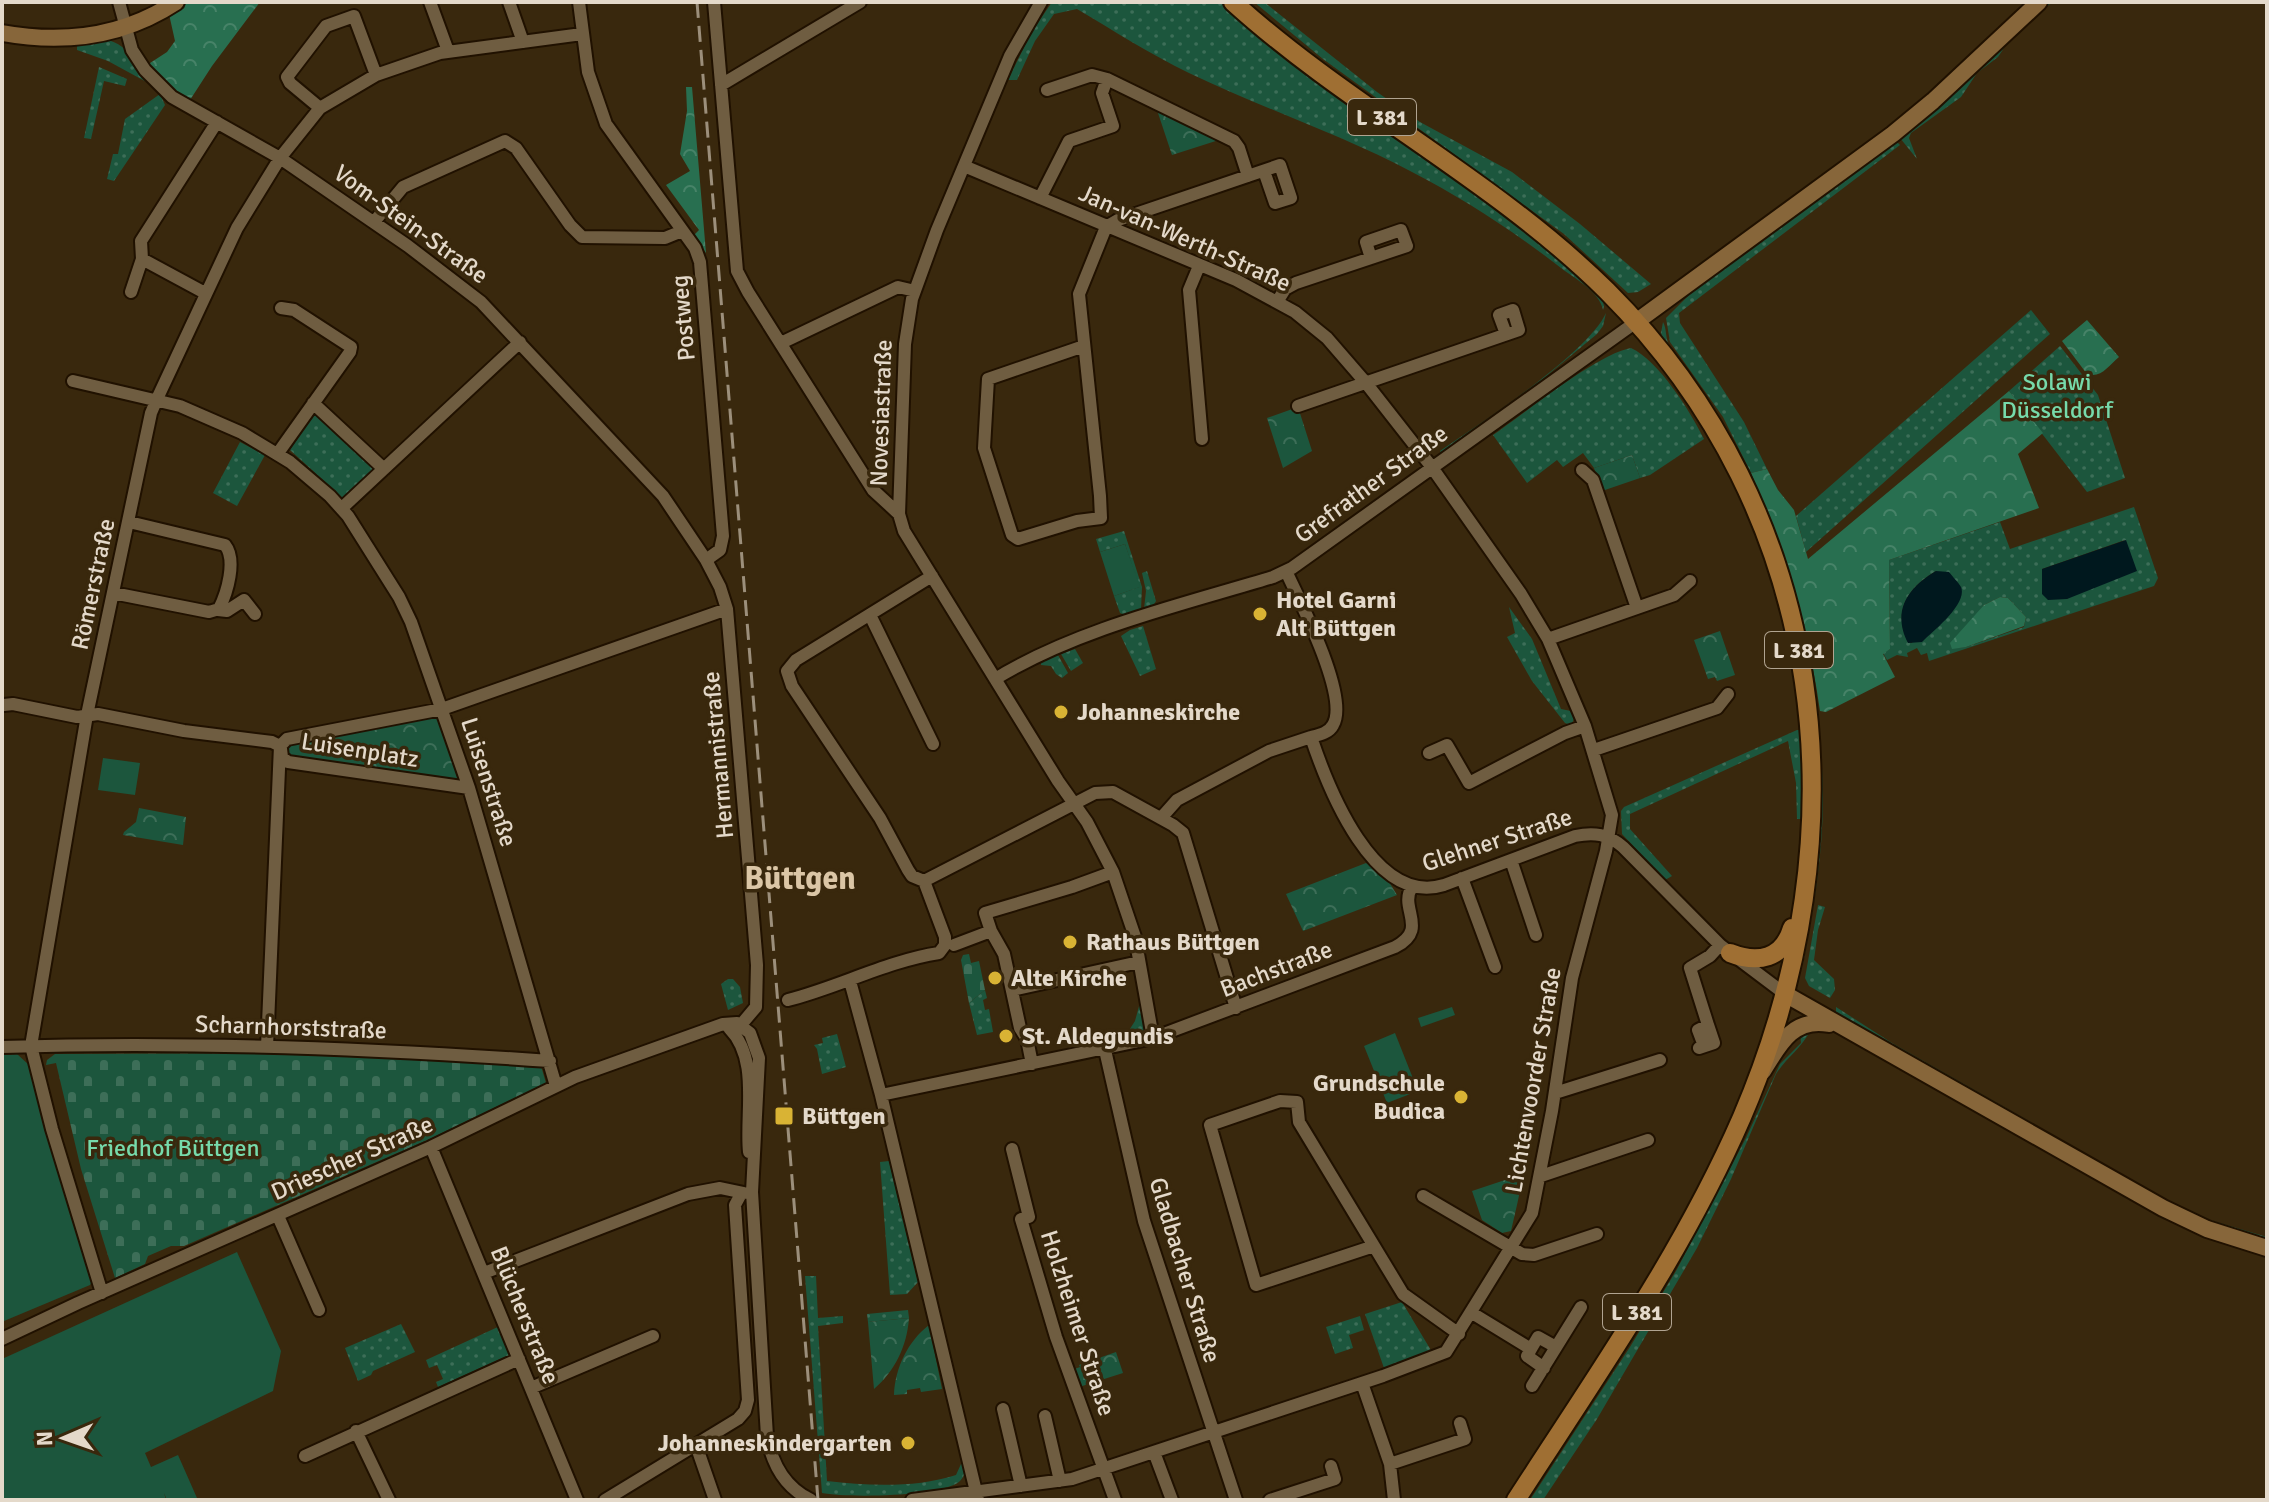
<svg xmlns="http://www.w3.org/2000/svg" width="2269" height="1502" viewBox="0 0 2269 1502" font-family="Signika,sans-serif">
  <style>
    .grass { fill: url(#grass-dots); fill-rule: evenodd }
    .forest { fill: url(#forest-crowns) }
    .cemetery { fill: url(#cemetery-stones) }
    .park { fill: url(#park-crowns) }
    .pitch { fill: #1c563d }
    .water { fill: #00181e }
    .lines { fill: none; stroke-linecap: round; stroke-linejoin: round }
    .street-casing { stroke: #201100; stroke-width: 16 }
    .secondary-casing { stroke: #201100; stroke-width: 20 }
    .primary-casing { stroke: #201100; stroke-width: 22 }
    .street { stroke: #6f5d41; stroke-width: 12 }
    .secondary { stroke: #87663a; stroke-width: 16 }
    .primary { stroke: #9f6f33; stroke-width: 18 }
    .rail { stroke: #9c8f7b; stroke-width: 3; stroke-dasharray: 16 8; stroke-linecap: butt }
    .poi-dot { fill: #d9b334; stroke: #39280d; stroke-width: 3 }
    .labels { text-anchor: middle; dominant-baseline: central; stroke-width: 7; stroke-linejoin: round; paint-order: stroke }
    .shield { fill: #39280d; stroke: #b1a491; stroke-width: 2 }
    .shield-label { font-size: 22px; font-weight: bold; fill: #e4d9ca }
    .street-label { font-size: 24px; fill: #e4d9ca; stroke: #39280d }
    .park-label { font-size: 24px; fill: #76daab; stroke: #39280d }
    .poi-label { font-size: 24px; font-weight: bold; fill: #e4d9ca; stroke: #39280d; text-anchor: start }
    .district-label { font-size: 32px; font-weight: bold; fill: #dbc6a6; stroke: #39280d }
  </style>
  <defs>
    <pattern id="grass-dots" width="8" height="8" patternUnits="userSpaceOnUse" patternTransform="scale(2)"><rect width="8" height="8" fill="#1c563d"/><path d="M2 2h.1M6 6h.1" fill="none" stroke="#3d6e58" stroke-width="1.8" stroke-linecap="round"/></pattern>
    <pattern id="forest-crowns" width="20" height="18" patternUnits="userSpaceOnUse" patternTransform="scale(2)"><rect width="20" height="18" fill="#286f50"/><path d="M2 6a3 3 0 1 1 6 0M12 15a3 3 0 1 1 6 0" fill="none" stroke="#478368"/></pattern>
    <pattern id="cemetery-stones" width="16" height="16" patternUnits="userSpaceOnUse" patternTransform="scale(2)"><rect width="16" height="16" fill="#1c563d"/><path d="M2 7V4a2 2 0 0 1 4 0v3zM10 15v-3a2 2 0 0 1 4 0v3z" fill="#3d6e58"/></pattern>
    <pattern id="park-crowns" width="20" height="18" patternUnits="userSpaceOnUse" patternTransform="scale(2)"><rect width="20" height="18" fill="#1c563d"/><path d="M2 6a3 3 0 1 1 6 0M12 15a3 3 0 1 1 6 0" fill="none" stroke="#3d6e58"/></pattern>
  </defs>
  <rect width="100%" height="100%" fill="#39280d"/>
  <path class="grass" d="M1052 2H1220L1495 207 1567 264 1602 298 1604 306 1603 310C1600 292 1574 278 1561 268 1515 232 1464 199 1412 172 1340 134 1262 108 1189 73 1150 54 1114 31 1077 9L1054 14 1035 41 1017 80H1008L1031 33Z
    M1254 2H1264L1377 92 1420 122 1512 172 1580 224 1651 284 1638 292 1628 293 1564 234 1323 59Z
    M2047 2H2052L2008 42 1998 57 1977 73 1961 97 1911 133 1909 138 1917 159 1900 138Z
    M107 40C129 44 139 69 152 85L108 61 77 50V44Z
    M99 67 127 79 125 86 104 81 91 139 84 138Z
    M160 94 165 105 114 181 107 179 113 154H118L125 119Z
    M1896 141 1900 145 1679 313 1680 323 1744 422 1767 469 1751 473 1723 417 1670 342 1666 318 1698 286Z
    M2031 310 2050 334 1806 552 1796 516Z
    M1606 313 1603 326 1597 334 1527 392 1441 453 1440 451C1480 424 1588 353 1606 313Z
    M1663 322C1667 329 1665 337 1669 345 1685 371 1706 394 1722 421 1773 506 1803 614 1816 712L1814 710 1742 465 1706 399 1665 343 1661 333Z
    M2060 346 2098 395 2125 478 2087 492 2009 391Z
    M1631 348C1659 361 1690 411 1704 439L1650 475 1640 478 1632 455 1594 468 1583 453 1563 467 1557 460 1527 483 1493 435C1525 413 1597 354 1631 348Z
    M314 414 374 468 375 472 345 500 290 450Z
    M240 442 265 455 237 506 213 493Z
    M2134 507 2158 578 2154 586 1929 661 1927 653 1921 655 1917 648 1907 653 1908 657 1897 655 1887 660 1883 653 1890 649 1889 560 2000 522 2010 549ZM2125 540 2067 599 2042 569ZM1936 571 1912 643 1908 642C1892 610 1909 587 1936 571ZM2000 597 2008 598 2026 617 2024 627 1966 647 1952 648 1984 605Z
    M1124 531 1142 587 1141 610 1125 615 1120 613 1114 596 1139 587 1125 544 1100 552 1096 539Z
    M1147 571 1156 601 1153 606 1144 609 1146 591 1142 573Z
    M1509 607 1532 639 1561 709 1571 711 1574 719 1571 725 1565 723 1532 681 1507 637 1515 633Z
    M1143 626 1156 669 1140 676 1121 636 1130 630Z
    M1075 649 1083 663 1071 671 1061 654Z
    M1058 655 1068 673 1062 678 1056 674 1051 666 1041 665V661Z
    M1817 725C1831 805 1818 890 1802 969L1817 871 1820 818Z
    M1797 730H1804L1807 782 1802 819H1797L1796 783 1788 741 1630 814V829L1672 876 1665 880 1622 834 1621 811 1624 807Z
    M1818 905 1825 907 1818 930 1814 960 1834 979 1835 990 1830 998 1809 986 1805 978Z
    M733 979 740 987 743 1003 728 1010 721 984 728 979Z
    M985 990 987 998 983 1000 985 1010 989 1009 993 1032 977 1035 969 1003Z
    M1141 999 1146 1030 1126 1035 1135 1021Z
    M1836 1007 1892 1043 2167 1200 2210 1220 2267 1237V1243L2208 1225 1836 1014Z
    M1800 1031H1810C1801 1049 1786 1058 1776 1074L1731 1179 1697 1248 1597 1419 1543 1500H1530L1630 1347 1676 1271 1746 1138 1780 1064 1801 1043Z
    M837 1034 846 1067 822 1074 817 1049 814 1045 823 1043 822 1038Z
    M889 1161 918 1282 907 1294 890 1295 880 1162Z
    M805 1276H816L818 1318 843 1316V1323L818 1326 827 1481C869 1486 916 1488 956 1475L961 1464H965C965 1471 965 1476 960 1481 943 1497 846 1498 822 1493Z
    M1402 1302 1432 1352 1384 1368 1365 1314Z
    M908 1310 909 1318 868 1322 867 1314Z
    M1360 1316 1364 1330 1349 1335 1353 1348 1335 1354 1326 1327Z
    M401 1324 415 1352 373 1371 371 1375 358 1381 345 1348Z
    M500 1326 511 1354 438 1387 436 1382 443 1379 437 1365 429 1368 426 1360Z"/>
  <path class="forest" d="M188 2H260L212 66 190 100 177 94 163 79 159 80 147 65 167 52 175 41 169 14Z
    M686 87H692L706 253 693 236 699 230 666 185 690 171 680 154 687 111Z
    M2087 320 2119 357C2109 365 2101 379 2087 374L2062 341Z
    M2009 391 2043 433 2018 454 2039 508 1889 560 1890 649 1883 654 1895 677 1826 712 1820 711C1808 624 1785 554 1751 473L1767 469 1778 490 1794 510 1808 559Z
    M2000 597 2008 598 2026 617 2024 626 1966 647 1952 649 1950 643 1984 605Z"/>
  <path class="cemetery" d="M969 954 971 963 979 961 985 990 969 1003 961 960 963 955Z
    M289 1053 541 1066 546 1083 427 1140 184 1246H171L148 1256 145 1264 115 1278 81 1169 56 1063 46 1065 47 1060 55 1054Z"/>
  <path class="park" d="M1157 110 1173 116 1190 128 1222 139 1172 155Z
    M1298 407 1312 451 1283 468 1267 418Z
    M1632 455 1640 478 1602 491 1594 468Z
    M1720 631 1735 675 1717 681 1715 677 1708 679 1694 640Z
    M436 717 442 720 460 778 457 782 294 757 288 753V748L293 743Z
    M139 808 186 817 183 845 123 835 124 832 136 822Z
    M1366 863 1386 877 1397 895 1303 931 1286 894Z
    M1523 1174C1520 1194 1515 1213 1511 1231L1502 1233 1482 1220 1472 1191Z
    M909 1318C907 1346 895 1371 874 1389L868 1322Z
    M929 1325 942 1389 921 1392 920 1388 907 1390V1394L894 1395C895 1368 908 1341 929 1325Z
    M1116 1352 1123 1373 1079 1387 1072 1370 1080 1367 1079 1365Z"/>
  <path class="pitch" d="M1125 544 1140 587 1114 596 1100 552Z
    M103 758 140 763 135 795 98 790Z
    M1452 1007 1455 1015 1421 1027 1418 1018Z
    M1395 1033 1418 1091 1387 1103 1364 1046Z
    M17 1054 29 1065 93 1279 90 1285 4 1321 2 1055Z
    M237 1252 281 1351 273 1391 145 1453 151 1467 178 1455 197 1498 167 1500 164 1493 166 1500H2V1359Z"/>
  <path class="water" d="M2126 540 2137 571 2067 599 2048 600 2042 594V569Z
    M1936 571 1949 572C1952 576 1958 582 1961 587 1968 604 1933 631 1922 642L1908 643C1891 610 1909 587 1936 571Z"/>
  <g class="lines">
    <defs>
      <path id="street" d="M119 2 132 50 145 70 172 97 280 158 408 246 481 302 663 496 706 560 720 587 727 609 757 965 756 1007 734 1033
        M430 2 448 51
        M509 2 523 42
        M579 2 588 72 606 124 695 248 700 262 723 536 720 550 706 560
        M714 2 737 271 748 292 873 490 899 514
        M1041 2 1010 56 937 230 912 299 905 344 899 514 904 531 1058 781 1087 822 1113 872 1135 937 1153 1038
        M721 85 860 2
        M1047 90 1092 75 1107 79
        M320 108 290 83 287 77 326 26 354 16 376 75
        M1040 198 1069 141 1113 126 1102 93 1107 79 1234 141 1239 148 1248 176
        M374 222 403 187 505 141 516 148 570 225 582 237 665 238 682 231
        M142 259 205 293
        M1199 266 1189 290 1202 439
        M131 292 142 259 141 241 217 122
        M1277 302 1285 289 1296 283 1407 246 1401 230 1366 242 1371 258
        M781 343 898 287 915 291
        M1084 346 988 379 984 448 1012 535 1018 539 1077 521 1101 518 1100 496 1079 294 1106 227 1118 220 1280 165 1291 198 1275 203 1264 171
        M73 381 180 406 242 433 290 462 330 496 348 516 399 597 411 622 469 788 556 1086
        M313 403 384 469
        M1298 406 1519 330 1513 310 1499 315 1506 334
        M278 453 350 352 351 347 294 310 281 308
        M1582 470 1593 480 1637 608
        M342 508 520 342
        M1286 571C1299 600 1350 697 1333 725 1329 733 1319 735 1311 737
        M113 593 209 612 219 609C227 593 237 560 225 545L129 522
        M218 610 227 611 244 600 255 614
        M870 615 933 744
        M1548 639 1674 595 1690 581
        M995 679C1077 629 1181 605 1273 577L1292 568 1636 322
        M4 705 13 704 77 717 98 714 184 731 272 742 280 746
        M280 746 287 739 442 709 727 609
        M281 749 282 757 288 762 469 788
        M1594 750 1717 708 1728 694
        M1429 753 1447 745 1469 783 1565 733 1585 726
        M1161 818 1177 800 1269 751 1311 737C1328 788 1374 907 1444 885L1575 836C1594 832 1608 834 1623 847L1720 945 1785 994
        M1511 860 1536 935
        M1462 878 1495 967
        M924 881 1095 793 1113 792 1173 825 1183 833 1236 1008
        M954 945 991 931
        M850 981 881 1095 978 1500
        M1012 990 1139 962
        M788 1000C839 987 887 961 939 953L945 945V937L924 881 912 876 908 870 880 818 792 686 787 671 796 660 932 576
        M1708 1025 1690 968 1710 956 1720 945
        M729 1028C760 1059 745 1113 749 1152
        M2 1047C184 1041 368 1048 550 1061
        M267 1047 280 746
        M1699 1048 1714 1043 1708 1025 1698 1030 1704 1046
        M1105 1050 1144 1221 1236 1500
        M1032 1064 1027 1039 1020 1028 1004 954 991 931 985 913 1072 887 1113 872
        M1555 1093 1660 1060
        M881 1095 1153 1038 1395 947C1430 929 1398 908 1412 887
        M431 1147 577 1500
        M1012 1149 1029 1217 1021 1219 1056 1337 1115 1500
        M1541 1176 1648 1140
        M1423 1196 1522 1254 1534 1255 1597 1234
        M278 1216 319 1310
        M1374 1246 1256 1285 1210 1125 1280 1101 1297 1102 1299 1122 1403 1294 1459 1334
        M484 1273 688 1194 720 1188 744 1193
        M102 1293 52 1129 31 1046 87 715 151 413 157 399 237 228 280 158 320 108 376 75 440 53 582 34
        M1472 1313 1531 1349 1527 1356 1544 1368
        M2 1339 78 1303 431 1147 575 1077 723 1024 737 1023 750 1033 759 1058 752 1192 767 1436C772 1464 784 1487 811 1500
        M1531 1349 1538 1337 1556 1347
        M1362 1383 1390 1464 1394 1500
        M1532 1386 1581 1307
        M531 1388 653 1336
        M1003 1409 1021 1486
        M1045 1416 1060 1481
        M356 1431 389 1500
        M696 1445 715 1500
        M1154 1452 1172 1500
        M305 1456 519 1359
        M1390 1464 1465 1439 1460 1423
        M605 1500 738 1419 745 1411 748 1400 735 1205 741 1194
        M912 1500 1072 1479 1383 1376 1446 1352 1532 1213 1552 1111 1572 978 1606 851 1612 815 1585 726 1548 639 1521 594 1431 466 1366 383 1327 338 1295 312 1236 280 964 166
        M1270 1500 1335 1479 1331 1466"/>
      <path id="secondary" d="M2 33C63 44 123 37 176 2
        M1636 322 1893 134 1933 101 2039 2
        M1785 994 2163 1208 2207 1229 2267 1248
        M1763 1071C1779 1045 1793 1017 1829 1024"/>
      <path id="primary" d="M1233 2C1350 108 1495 180 1607 291 1830 514 1864 833 1742 1117 1683 1253 1596 1376 1516 1500
        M1730 953C1758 964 1783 959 1792 928"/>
    </defs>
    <use href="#street" class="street-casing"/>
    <use href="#secondary" class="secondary-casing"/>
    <use href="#primary" class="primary-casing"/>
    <use href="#street" class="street"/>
    <use href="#secondary" class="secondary"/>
    <use href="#primary" class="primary"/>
    <path class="rail" d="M697 2 818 1500"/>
  </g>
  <g class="poi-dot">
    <circle cx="1260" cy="614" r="8"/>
    <circle cx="1061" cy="712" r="8"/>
    <circle cx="1070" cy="942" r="8"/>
    <circle cx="995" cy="978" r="8"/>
    <circle cx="1006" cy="1036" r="8"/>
    <circle cx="1461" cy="1097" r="8"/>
    <rect x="774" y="1106" width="20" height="20" rx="4"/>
    <circle cx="908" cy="1443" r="8"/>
  </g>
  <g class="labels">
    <g class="shield">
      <rect x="1348" y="99" width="68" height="36" rx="6"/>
      <rect x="1765" y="632" width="68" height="36" rx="6"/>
      <rect x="1603" y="1294" width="68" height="36" rx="6"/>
    </g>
    <g class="shield-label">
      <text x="1382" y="117">L 381</text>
      <text x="1799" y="650">L 381</text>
      <text x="1637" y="1312">L 381</text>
    </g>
    <g class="street-label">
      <text transform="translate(411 224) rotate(36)">Vom-Stein-Straße</text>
      <text transform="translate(1185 238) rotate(24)">Jan-van-Werth-Straße</text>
      <text transform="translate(683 318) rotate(-95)">Postweg</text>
      <text transform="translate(881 413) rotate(-88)">Novesiastraße</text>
      <text transform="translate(1371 484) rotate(-36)">Grefrather Straße</text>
      <text transform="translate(93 584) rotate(-78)">Römerstraße</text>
      <text transform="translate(360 750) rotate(9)">Luisenplatz</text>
      <text transform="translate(718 755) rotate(-95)">Hermannistraße</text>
      <text transform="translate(489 782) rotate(72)">Luisenstraße</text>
      <text transform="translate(1497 840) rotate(-18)">Glehner Straße</text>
      <text transform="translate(1276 969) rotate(-21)">Bachstraße</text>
      <text transform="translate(291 1027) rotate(2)">Scharnhorststraße</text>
      <text transform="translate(1533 1080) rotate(-80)">Lichtenvoorder Straße</text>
      <text transform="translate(352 1158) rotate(-24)">Driescher Straße</text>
      <text transform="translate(1185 1270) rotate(73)">Gladbacher Straße</text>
      <text transform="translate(525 1315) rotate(68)">Blücherstraße</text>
      <text transform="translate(1078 1323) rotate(72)">Holzheimer Straße</text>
    </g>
    <g class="park-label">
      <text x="2057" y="382">Solawi<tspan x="2057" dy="28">Düsseldorf</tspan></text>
      <text x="173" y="1148">Friedhof Büttgen</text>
    </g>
    <g class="poi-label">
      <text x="1276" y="600">Hotel Garni<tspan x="1276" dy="28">Alt Büttgen</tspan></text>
      <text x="1077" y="712">Johanneskirche</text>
      <text x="1086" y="942">Rathaus Büttgen</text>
      <text x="1011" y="978">Alte Kirche</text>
      <text x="1022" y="1036">St. Aldegundis</text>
      <text x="1445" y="1083" text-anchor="end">Grundschule<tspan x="1445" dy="28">Budica</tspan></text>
      <text x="802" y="1116">Büttgen</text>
      <text x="892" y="1443" text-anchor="end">Johanneskindergarten</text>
    </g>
    <g class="district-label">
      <text x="800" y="878">Büttgen</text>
    </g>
  </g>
  <rect width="2269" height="1502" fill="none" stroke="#e4d9ca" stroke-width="8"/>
  <g transform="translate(64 1438) rotate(268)" stroke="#39280d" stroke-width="6" paint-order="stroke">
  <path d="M0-6L14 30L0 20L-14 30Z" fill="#e4d9ca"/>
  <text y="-12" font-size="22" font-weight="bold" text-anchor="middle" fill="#e4d9ca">N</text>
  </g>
</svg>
